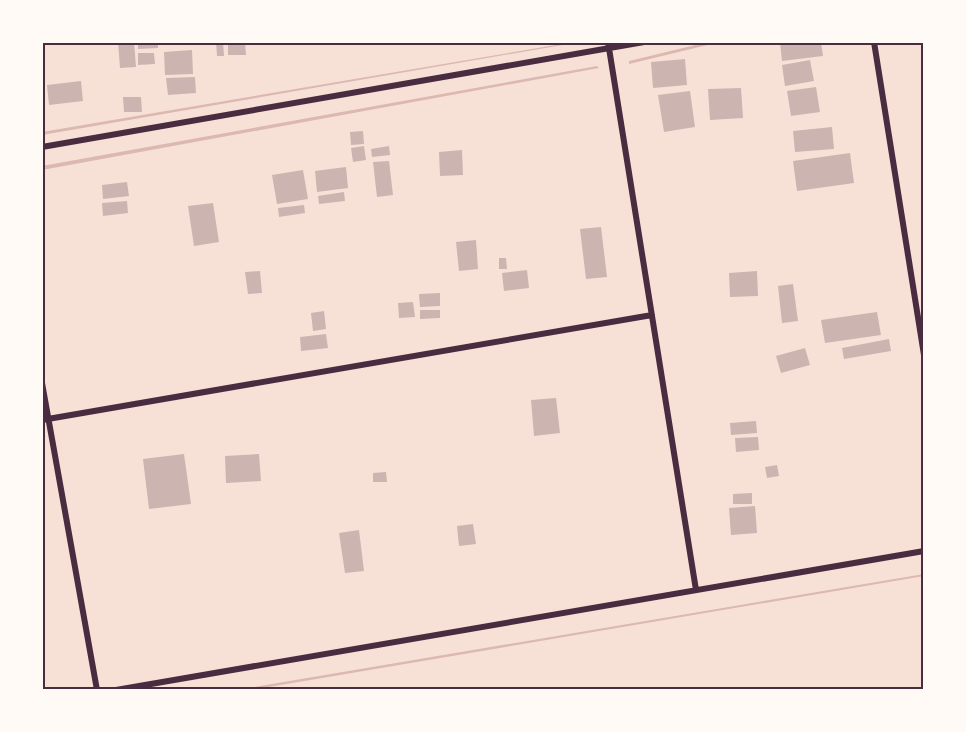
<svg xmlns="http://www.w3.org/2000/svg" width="966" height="732" viewBox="0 0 966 732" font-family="'Open Sans',sans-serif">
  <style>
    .water { fill: #dcb8b0 }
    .building { fill: #ccb4b1 }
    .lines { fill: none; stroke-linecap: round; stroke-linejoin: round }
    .minor { stroke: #4a2c40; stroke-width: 6 }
    .neatline { fill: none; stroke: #4a2c40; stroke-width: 2 }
  </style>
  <rect width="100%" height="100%" fill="#f7e1d7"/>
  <path class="water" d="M573 42H580L42 135V132Z
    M708 42H720L629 64V61Z
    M597 66 599 68 42 170V166Z
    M924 574V576L251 690H236Z"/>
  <path class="building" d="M118 42H134L136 67 120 68Z
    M138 42H158V48L138 49Z
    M216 42H223L224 56H217Z
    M228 42H245L246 55H228Z
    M780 42H821L823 56 782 61Z
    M192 50 193 74 165 75 164 52Z
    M138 53H154L155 64 138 65Z
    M685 59 687 85 653 88 651 62Z
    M810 60 814 81 785 86 782 65Z
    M195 77 196 93 168 95 166 78Z
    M81 81 83 101 49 105 47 85Z
    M816 87 820 112 791 116 787 91Z
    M741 88 743 118 710 120 708 89Z
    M690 91 695 127 664 132 658 95Z
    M123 97H141L142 112H124Z
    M832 127 834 149 795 152 793 131Z
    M363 131 364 144 351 145 350 132Z
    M364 146 366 160 353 162 351 148Z
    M389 146 390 155 372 157 371 149Z
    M462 150 463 175 440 176 439 152Z
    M850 153 854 183 797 191 793 161Z
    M389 161 393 195 377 197 373 162Z
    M346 167 348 188 317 192 315 171Z
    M303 170 308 199 277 204 272 175Z
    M127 182 129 196 103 199 102 185Z
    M344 192 345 201 319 204 318 196Z
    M127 201 128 213 103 216 102 203Z
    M213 203 219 242 194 246 188 206Z
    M304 205 305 213 279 217 278 208Z
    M601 227 607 277 586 279 580 229Z
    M476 240 478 269 459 271 456 242Z
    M499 258H506L507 269H499Z
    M527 270 529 288 504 291 502 273Z
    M260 271 262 293 248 294 245 272Z
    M757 271 758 296 730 297 729 273Z
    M793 284 798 321 782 323 778 286Z
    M440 293V306L420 307 419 294Z
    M413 302 415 317 399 318 398 303Z
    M420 310H440V318L420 319Z
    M324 311 326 329 313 331 311 313Z
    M877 312 881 335 825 343 821 320Z
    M326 334 328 348 301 351 300 337Z
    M889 339 891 351 844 359 842 348Z
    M805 348 810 365 781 373 776 356Z
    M556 398 560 433 534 436 531 400Z
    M756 421 757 433 731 435 730 423Z
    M758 437 759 450 736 452 735 438Z
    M184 454 191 504 149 509 143 459Z
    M259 454 261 481 226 483 225 456Z
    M777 465 779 476 767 478 765 467Z
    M386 472 387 482H373V473Z
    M752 493V504H733V494Z
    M755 506 757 533 731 535 729 508Z
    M473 524 476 544 459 546 457 526Z
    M359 530 364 571 345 573 339 533Z"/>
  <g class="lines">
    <path class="minor" d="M608 42 696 590
      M874 42 924 355
      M42 147 644 42
      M42 383 97 690
      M42 420 652 315
      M116 690 924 551"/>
  </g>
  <rect width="966" height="732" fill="none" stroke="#fffaf5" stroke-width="87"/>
  <rect x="44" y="44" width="878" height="644" class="neatline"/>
</svg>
